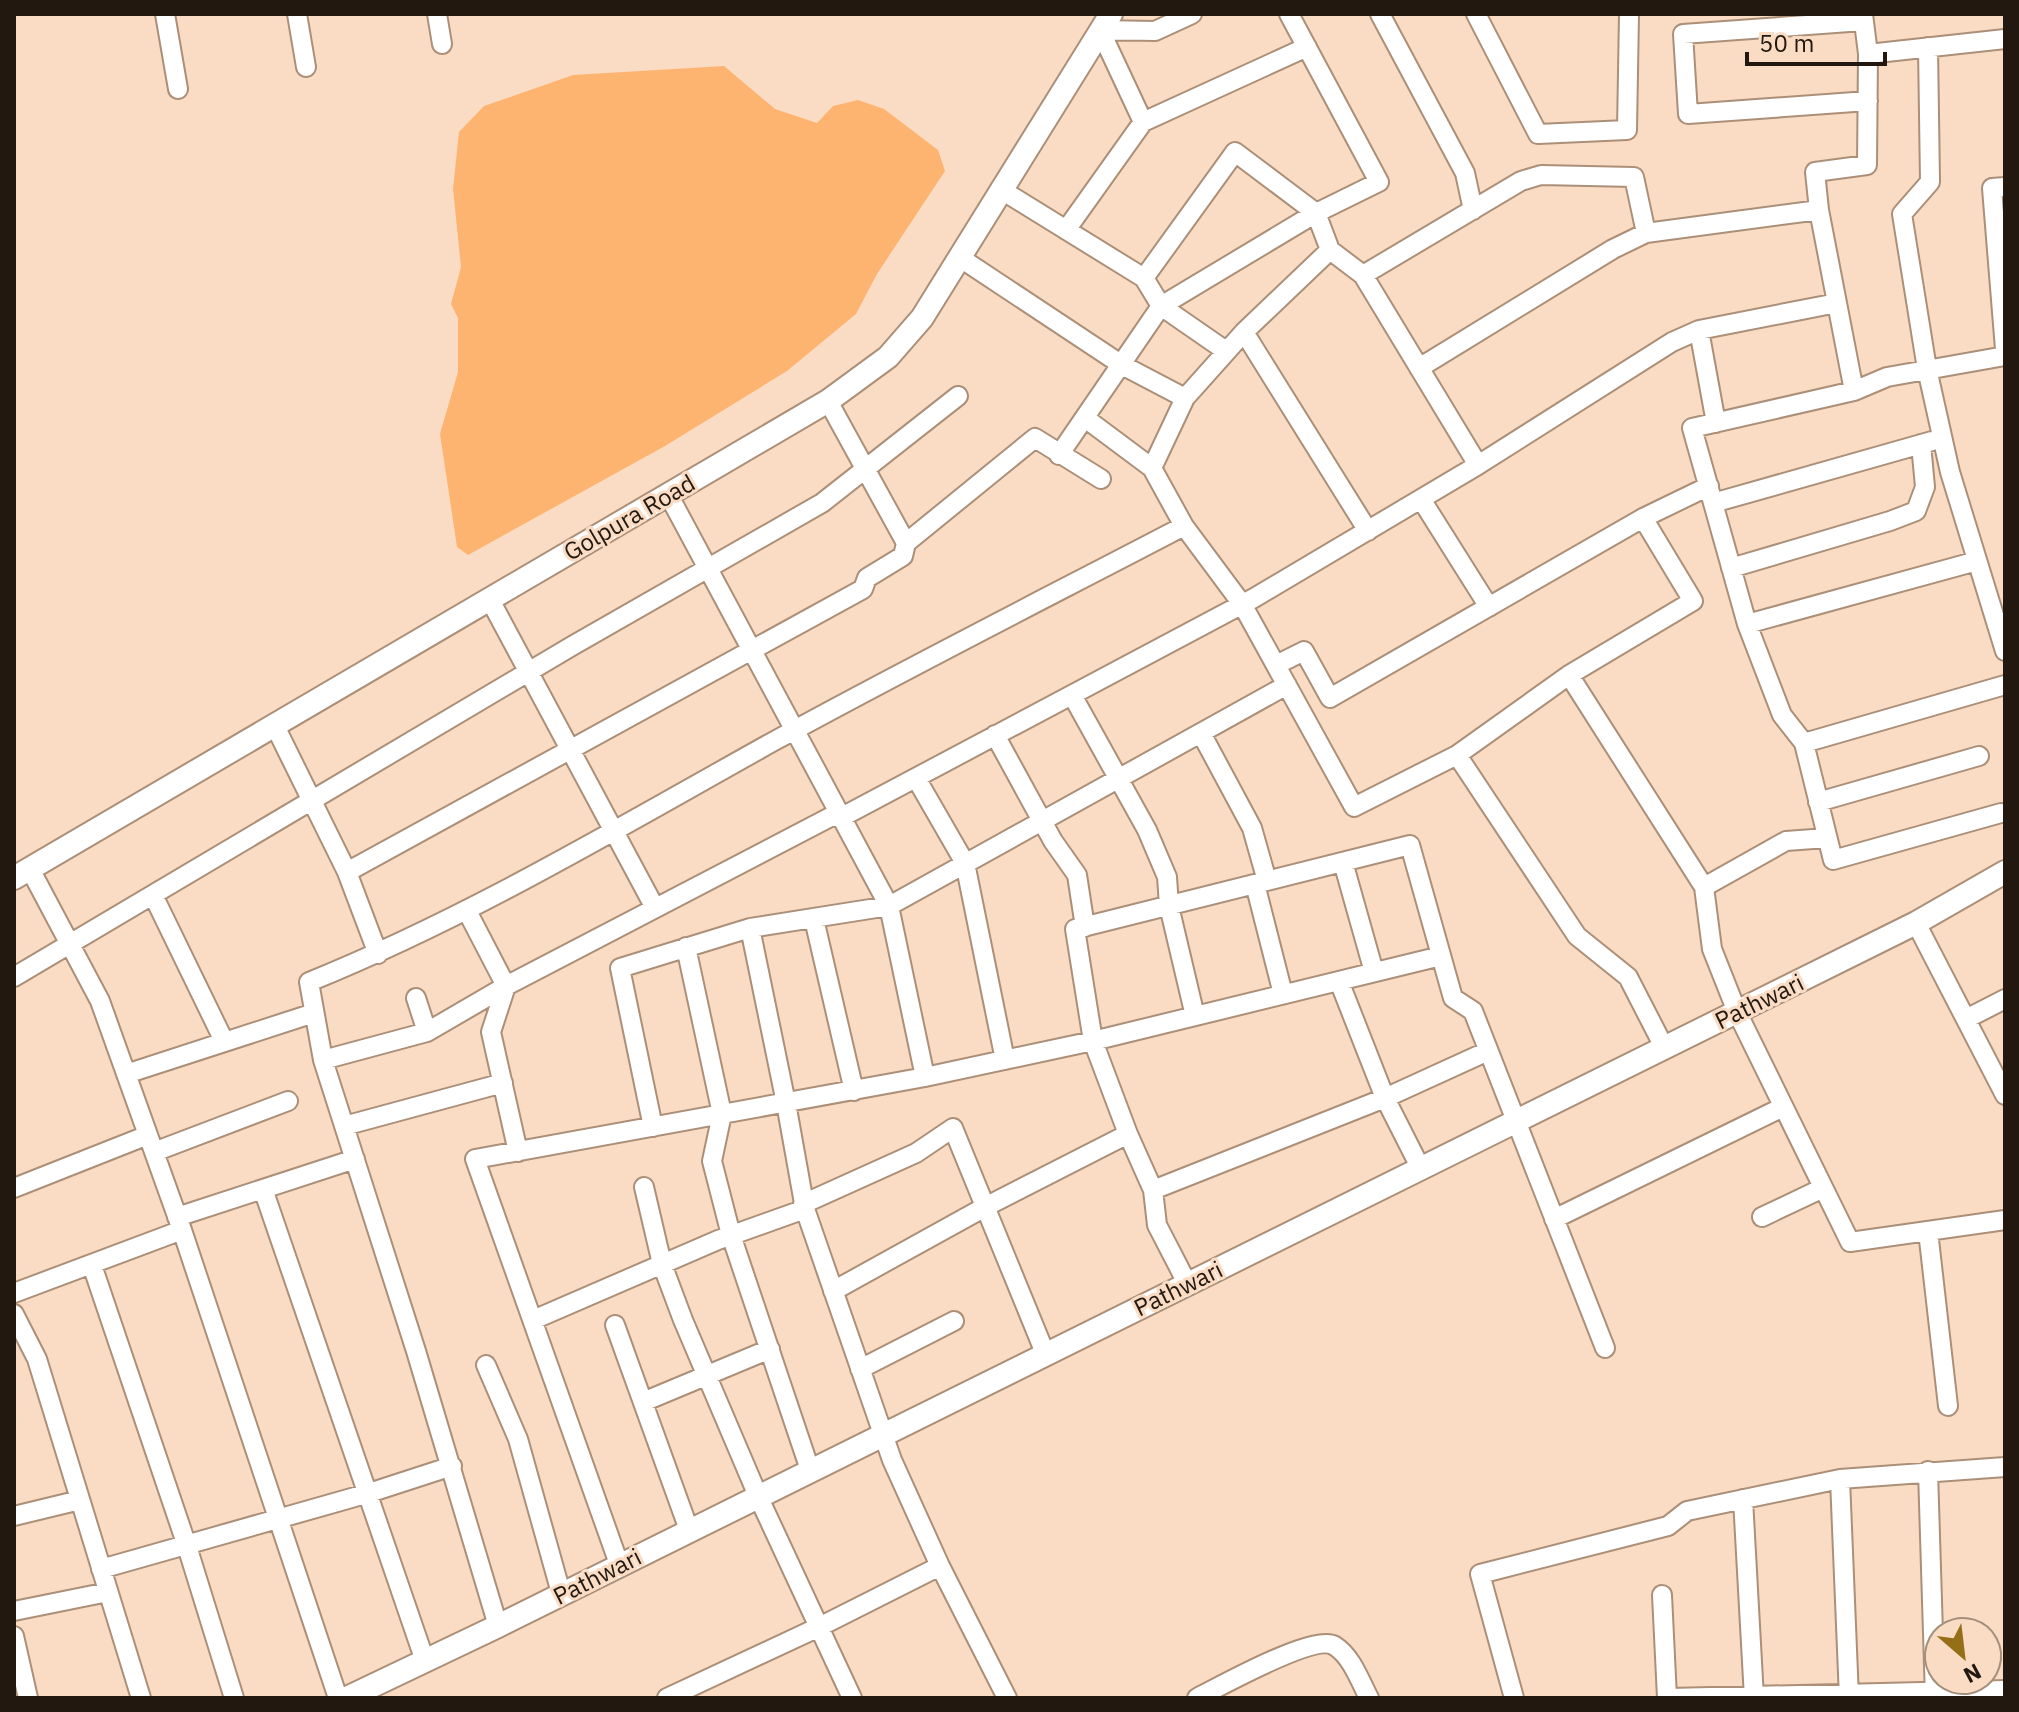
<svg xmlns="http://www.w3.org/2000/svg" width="2019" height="1712" viewBox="0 0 2019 1712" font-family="'IBM Plex Sans',sans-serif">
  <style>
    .green { fill: #feb471 }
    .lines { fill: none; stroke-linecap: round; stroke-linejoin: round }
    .minor-casing { stroke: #ab8f78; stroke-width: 22 }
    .tertiary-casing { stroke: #ab8f78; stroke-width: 26 }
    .minor { stroke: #fff; stroke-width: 18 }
    .tertiary { stroke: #fff; stroke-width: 22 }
    .labels { text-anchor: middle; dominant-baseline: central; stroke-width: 6; stroke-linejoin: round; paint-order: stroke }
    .street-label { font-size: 24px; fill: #22180f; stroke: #fadcc4 }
  </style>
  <rect width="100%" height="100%" fill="#fadcc4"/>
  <path class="green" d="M724 66 775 109 817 123 833 106 858 100 884 109 938 150 945 171 877 274 856 314 787 371 665 446 468 555 457 547 440 434 458 372V318L451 304 461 267 453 189 459 132 484 106 573 75Z"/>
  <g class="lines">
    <defs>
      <path id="minor" d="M165 14 178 89
        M297 14 306 67
        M437 14 442 44
        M1380 14 1465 173 1473 210
        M1476 14 1538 134 1627 130 1629 14
        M1863 21 1683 34 1688 114 1868 101
        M1928 47 1930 182 1902 214 1927 369 1950 472 2005 651
        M1868 54 2005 39
        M1143 122 1100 30 1155 31 1192 14
        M2005 187 1992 188 2005 349
        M1000 189 1144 278 1161 306 1226 351
        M1066 230 1143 122 1307 47
        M1330 250 1244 332 1185 398 1152 468 1184 526 1242 604 1354 807 1457 755 1569 675 1693 601 1643 518
        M959 257 1122 365 1185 398
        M1363 275 1521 181 1541 175 1634 177 1646 233
        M1144 278 1235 152 1316 213 1330 250 1363 275 1478 465
        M1699 330 1716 423
        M1244 332 1368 531
        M1419 368 1613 249 1646 233 1819 210
        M1854 391 1819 210 1815 172 1867 165 1868 54 1863 14
        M828 401 906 543
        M1085 418 1152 468
        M1059 455 1161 306 1316 213 1379 182 1289 14
        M668 494 889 906 925 1077
        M1421 499 1489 607
        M1713 503 1932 441
        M1731 568 1890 521 1916 511 1925 487 1921 444
        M489 598 655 908
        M1747 624 1977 561
        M1276 665 1304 651 1330 698 1643 518 1709 486
        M1569 675 1704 887 1712 949 1737 1012 1850 1242 2005 1220
        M1072 695 1147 830 1167 877 1169 906 1195 1016
        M275 726 347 872 378 954
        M1201 733 1252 828 1267 881
        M995 735 1053 841 1077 875 1085 927
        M1804 743 2005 685
        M1457 755 1577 936 1628 977 1664 1047
        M916 778 965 863 1005 1060
        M1818 802 1979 756
        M2001 813 1833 860 1804 743 1782 715 1747 624 1692 428 1854 391 1887 377 2005 356
        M840 818 1254 598 1478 465 1672 342 1699 330 1837 303
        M1343 862 1374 972
        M30 869 100 1001 182 1230 338 1698
        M347 872 863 589 867 578 903 556 906 543 1035 438 1101 479
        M1255 884 1283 994
        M1704 887 1786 841 1827 838
        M153 895 224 1041
        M467 911 506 986 838 813
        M814 919 854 1091
        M1916 923 2005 1095
        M750 928 786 1103 805 1209 892 1460 940 1566 1007 1698
        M686 947 722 1114 712 1161 731 1235 810 1470
        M14 977 572 646 822 503 958 396
        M1339 981 1385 1098 1420 1167
        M506 986 491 1032 518 1152
        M1966 1019 2005 999
        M427 1032 506 986
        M323 1060 427 1032 416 998
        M126 1074 314 1013
        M344 1126 503 1083
        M653 1127 620 968 750 928 889 906 1287 685
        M154 1152 288 1101
        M644 1187 662 1264 683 1320 758 1496 852 1698
        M14 1188 148 1135
        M263 1189 425 1661
        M1153 1190 1128 1134 1093 1041 1075 929 1410 845 1453 998 1473 1011 1605 1348
        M803 1204 916 1153 953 1128 1045 1353
        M177 1217 355 1159
        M1762 1217 1823 1188
        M1554 1219 1783 1107
        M1928 1231 1948 1406
        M92 1265 186 1543 234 1698
        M1187 1283 1157 1225 1153 1190 1385 1098 1488 1051
        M833 1291 985 1207 1128 1134
        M14 1293 182 1230
        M14 1314 37 1359 141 1698
        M533 1320 718 1240 805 1209
        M615 1325 689 1530
        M486 1365 518 1439 561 1593
        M860 1369 954 1321
        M643 1402 770 1349
        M1928 1471 1935 1698
        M1840 1479 1849 1698
        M1743 1499 1754 1698
        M14 1516 80 1500
        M619 1564 475 1159 925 1077 1093 1041 1441 956
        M101 1569 369 1493 452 1466
        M1662 1595 1667 1698
        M14 1611 108 1592
        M498 1626 416 1351 323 1060 309 982C472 916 623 825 776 740 911 666 1048 597 1184 526
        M14 1636 28 1698
        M667 1698 819 1627 940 1566
        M1197 1698C1221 1686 1315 1633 1335 1646 1352 1657 1360 1681 1369 1698
        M1514 1698 1480 1574 1668 1526 1687 1511 1840 1479 2005 1467
        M1670 1698 2005 1690"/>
      <path id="tertiary" d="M14 878 828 401 888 357 922 318 1111 14
        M347 1698 498 1626 1916 923 2005 872"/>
    </defs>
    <use href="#minor" class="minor-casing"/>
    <use href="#tertiary" class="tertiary-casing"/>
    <use href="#minor" class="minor"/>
    <use href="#tertiary" class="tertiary"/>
  </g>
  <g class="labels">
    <g class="street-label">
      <text transform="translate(629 517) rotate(-30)">Golpura Road</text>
      <text transform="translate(1759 1001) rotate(-26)">Pathwari</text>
      <text transform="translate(1178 1288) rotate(-26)">Pathwari</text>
      <text transform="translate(597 1576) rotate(-27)">Pathwari</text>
    </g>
  </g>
  <rect width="2019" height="1712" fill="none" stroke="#22180f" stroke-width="32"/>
  <g transform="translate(1963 1656) rotate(152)"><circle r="38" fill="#fadcc4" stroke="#a48e7c" stroke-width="2"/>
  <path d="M0-6L14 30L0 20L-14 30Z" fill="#946f18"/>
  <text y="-12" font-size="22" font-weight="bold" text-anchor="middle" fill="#22180f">N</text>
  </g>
  <path d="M1747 52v12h138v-12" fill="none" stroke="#22180f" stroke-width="4"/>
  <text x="1759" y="52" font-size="24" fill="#22180f" stroke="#fadcc4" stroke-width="6" paint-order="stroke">50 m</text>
</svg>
